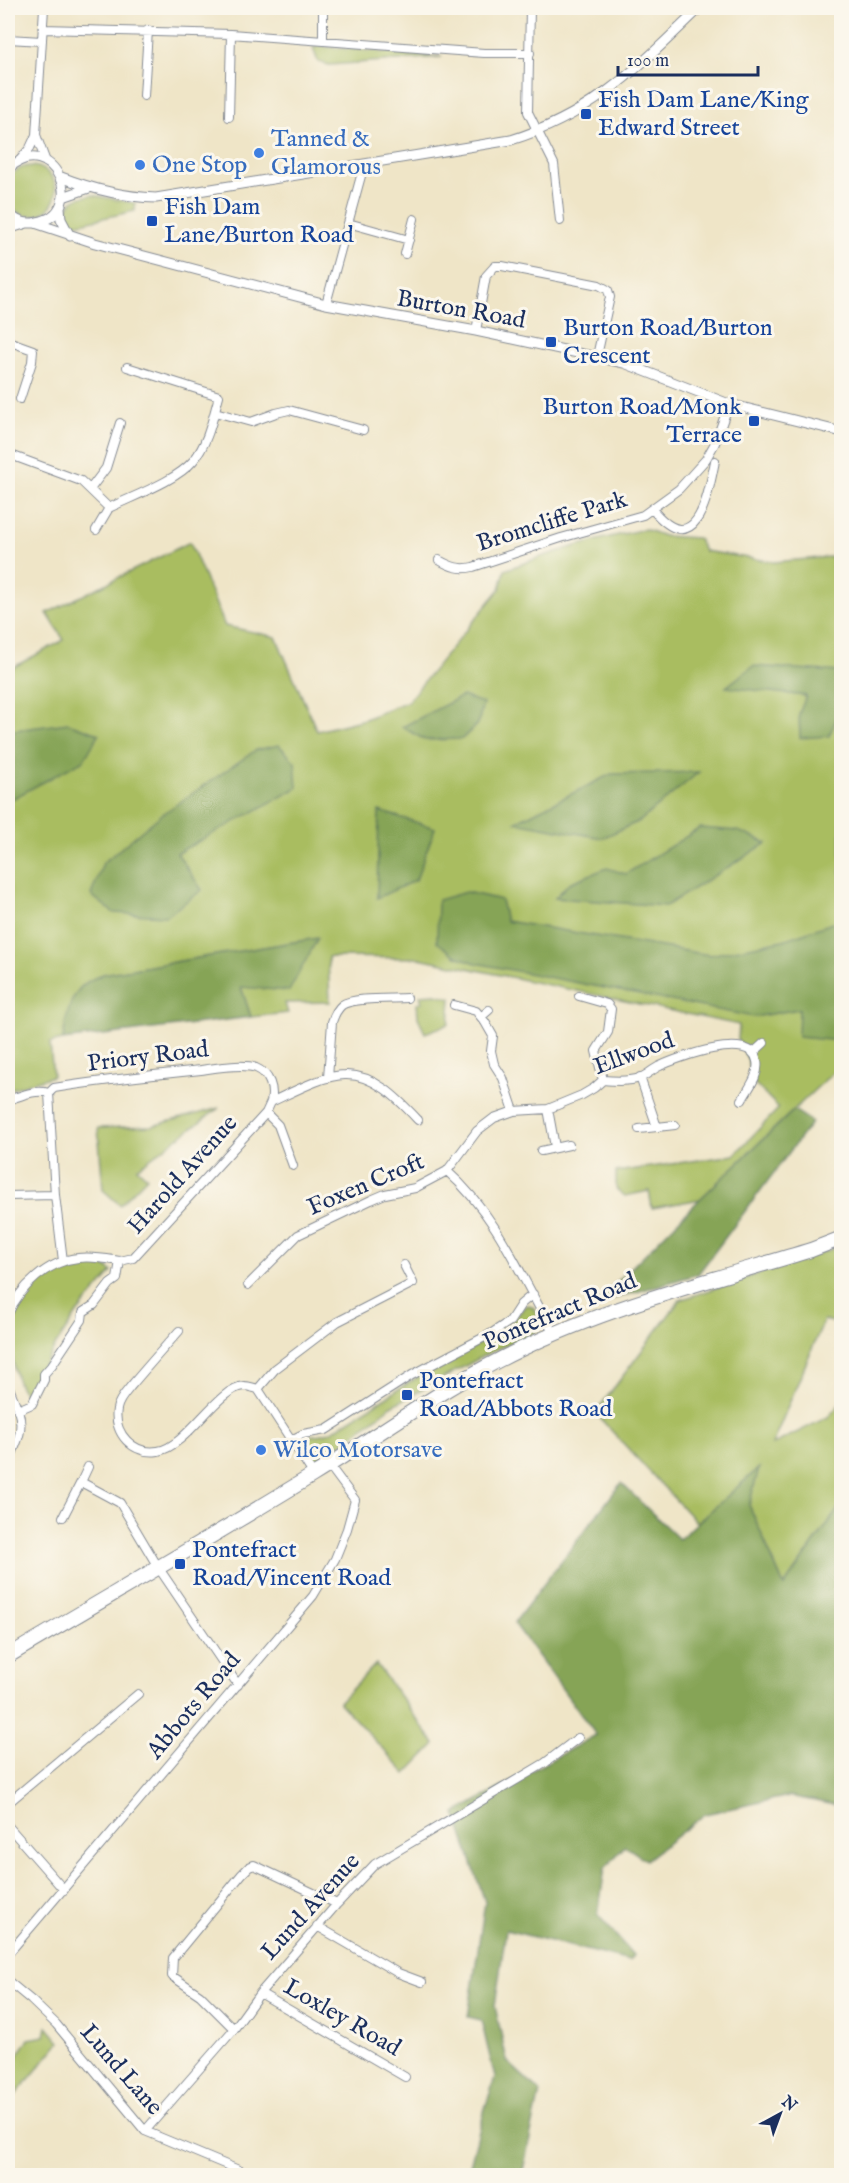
<svg xmlns="http://www.w3.org/2000/svg" width="849" height="2183" viewBox="0 0 849 2183" font-family="'IM FELL English',serif">
  <style>
    .green { fill: #a9bd60; stroke: #62765f; stroke-width: 1.5 }
    .forest { fill: #86a456; stroke: #506a5a; stroke-width: 1.5 }
    .lines { fill: none; stroke-linecap: round; stroke-linejoin: round }
    .minor-casing { stroke: #858a92; stroke-width: 10 }
    .tertiary-casing { stroke: #858a92; stroke-width: 11 }
    .trunk-casing { stroke: #858a92; stroke-width: 16 }
    .minor { stroke: #fff; stroke-width: 8 }
    .tertiary { stroke: #fff; stroke-width: 9 }
    .trunk { stroke: #fff; stroke-width: 14 }
    .rail { stroke: #1b2f5e; stroke-width: 3 }
    .transit-dot { fill: #1a4fb4; stroke: #fbf7ec; stroke-width: 2 }
    .shop-dot { fill: #3f7fe0; stroke: #fbf7ec; stroke-width: 2 }
    .labels { text-anchor: middle; dominant-baseline: central; stroke-width: 6; stroke-linejoin: round; paint-order: stroke }
    .transit-label { font-size: 24px; fill: #164399; stroke: #fbf7ec; text-anchor: start }
    .shop-label { font-size: 24px; fill: #366cbe; stroke: #fbf7ec; text-anchor: start }
    .street-label { font-size: 24px; fill: #1b2f5e; stroke: #fbf7ec }
  </style>
  <rect width="100%" height="100%" fill="#fbf7ec"/>
  <filter id="ink" filterUnits="userSpaceOnUse"><feTurbulence type="fractalNoise" baseFrequency=".0167" numOctaves="2"/><feDisplacementMap in="SourceGraphic" scale="12" xChannelSelector="R" yChannelSelector="G"/><feConvolveMatrix kernelMatrix="1 2 1 2 8 2 1 2 1" color-interpolation-filters="sRGB"/></filter>
  <filter id="wash" filterUnits="userSpaceOnUse"><feTurbulence type="fractalNoise" baseFrequency=".008" numOctaves="4" result="noise"/><feDisplacementMap in="SourceGraphic" scale="24" xChannelSelector="R" yChannelSelector="G"/><feGaussianBlur stdDeviation="1.35" result="paint"/><feColorMatrix in="noise" values="0 0 0 0 0 0 0 0 0 0 0 0 0 0 0 0 0 1.4 0 .05"/><feComposite in="paint" operator="in"/></filter>
  <g filter="url(#wash)">
    <rect width="100%" height="100%" fill="#efe5c7"/>
    <path class="green" d="M317 46 442 57 329 65 318 62 313 48Z
      M6 191a25 25 0 1 1 50 0a25 25 0 1 1-50 0Z
      M92 195 135 203V211L72 225C60 205 73 197 92 195Z
      M645 529 664 536 698 538 704 551 774 562 841 556V1065L700 1199 652 1208 649 1191 625 1196 616 1189V1172L734 1155 779 1108 750 1079 748 1060 738 1039 739 1025 419 958 328 957 330 1002 285 1003 288 1013 251 1017 241 987 318 938 103 974 84 984 71 1004 63 1040 50 1043 53 1076 8 1090V670L64 640 47 613 190 542 225 626 276 637 317 731 365 719 408 701 500 589 505 570C551 552 596 539 645 529Z
      M436 994 451 998 449 1024 425 1033 418 1017 417 1003H422L420 995Z
      M219 1108 137 1168 147 1177 120 1205 103 1190 98 1128 152 1126Z
      M841 1246V1324L824 1320 772 1445 828 1417 841 1403V1505L784 1586 749 1505 758 1469 697 1523 595 1413 680 1300Z
      M88 1263 107 1267 112 1272 78 1312 56 1345 26 1395C18 1388 14 1371 13 1361 12 1353 10 1345 10 1337 10 1313 31 1284 52 1273 64 1267 75 1265 88 1263Z
      M529 1305 534 1308 540 1325 536 1331 489 1353 390 1407 319 1461H312L299 1442 301 1438C311 1434 322 1436 332 1431L421 1375 490 1338 513 1321 525 1306Z
      M376 1664 435 1744 406 1774 339 1702Z
      M47 2027 60 2042 8 2104V2065L14 2061 29 2039 45 2036Z"/>
    <path class="forest" d="M753 666 841 672V708L829 736 800 738 799 714 806 696 726 687Z
      M462 696 483 703 478 724 462 739 425 740 402 727Z
      M68 723 99 734 84 760 12 799H8V731Z
      M279 745 295 762 297 788 177 853 202 890 166 916 114 913 91 895 103 863 161 815 256 750Z
      M699 772 640 821 602 838 515 822 611 774Z
      M379 811 435 828 416 880 377 898Z
      M700 828 738 831 767 843 666 906 555 898 569 883 607 868 626 874Z
      M466 892 501 900 506 921 710 955 783 940 841 920V978L839 981 841 983V1041L798 1037 799 1009 754 1017 476 963 456 956 437 942 438 900Z
      M318 938 289 991 241 987 251 1017 63 1040C65 1022 69 994 86 983 91 979 98 977 103 974Z
      M794 1110 812 1122 698 1274 595 1304 700 1199Z
      M759 1468 749 1505 784 1586 841 1505V1806L789 1796 705 1814 646 1860 625 1846 605 1868 598 1915 633 1955 629 1961 506 1930 495 2006 507 2061 540 2092 522 2175H483L469 2169 485 2108 495 2078 481 2020 468 2017 485 1902 455 1813 596 1735 514 1623 621 1483 679 1539Z"/>
  </g>
  <g filter="url(#ink)">
    <g class="lines">
      <defs>
        <path id="minor" d="M44 8 36 135 46 162
          M530 8 528 112 554 164 560 221
          M43 29 231 34 484 53H530
          M8 39 42 41
          M323 41V8
          M144 96 148 30
          M229 117 231 34
          M20 160 30 148 36 135
          M348 223 409 240
          M405 254 414 219
          M326 304 364 165
          M476 331 486 276 495 266H502L599 285 608 290 610 297 597 356
          M8 341 33 350 32 362 20 399
          M215 412 251 422 276 413 289 410 363 430
          M8 454 81 481 109 508C133 496 176 481 193 461 208 444 213 417 219 396L127 367
          M91 488 106 468 120 423
          M652 509C697 563 708 495 715 461
          M96 530 109 508
          M439 560C451 567 460 570 473 567L561 538 643 515 679 489 706 459 715 443 729 404
          M579 996 607 1004 611 1009 608 1032 596 1051 603 1080
          M454 1005 476 1011 485 1022 493 1036 491 1051 494 1064 503 1078 514 1111
          M481 1017 489 1010
          M753 1053 764 1043
          M640 1077 657 1127
          M328 1078 332 1022C334 1016 337 1009 342 1005 353 997 392 999 407 998
          M49 1093 55 1195 63 1261
          M8 1100C21 1096 34 1089 49 1093L54 1088C103 1080 152 1075 201 1070 215 1068 243 1063 256 1068 270 1074 274 1089 271 1102
          M548 1109 555 1147
          M266 1113 278 1125 293 1166
          M639 1129 675 1125
          M541 1151 569 1145
          M447 1171C498 1216 521 1277 554 1334
          M8 1196 55 1195
          M248 1285 298 1235 371 1200 385 1194 415 1188 447 1171 477 1131 494 1118 514 1111 548 1109 582 1095 594 1088 603 1080C615 1081 628 1082 640 1078 647 1075 653 1069 660 1066 677 1058 752 1030 757 1061 760 1075 748 1089 742 1100
          M8 1314C20 1287 48 1261 78 1258 92 1256 107 1259 120 1261
          M179 1331C163 1349 147 1367 131 1386 126 1392 118 1401 117 1409 113 1433 133 1455 158 1451 188 1446 217 1388 244 1386 248 1386 254 1388 258 1389
          M8 1385 18 1410
          M258 1389 275 1369 337 1322 413 1283 404 1265
          M258 1389 314 1475
          M291 1440 303 1434 326 1430 412 1375 492 1333 510 1321 521 1304 533 1294
          M8 1463C16 1444 25 1430 18 1410L32 1404 44 1380V1374L52 1365 82 1320 83 1312 94 1305 110 1284 117 1279 120 1261 133 1258 266 1113 271 1102C291 1093 323 1075 345 1075 375 1074 399 1100 418 1120
          M81 1482 88 1467
          M63 1517 81 1482 120 1503 158 1567 238 1685
          M8 1803 138 1694
          M8 1826 64 1890
          M317 1926 398 1973 422 1982
          M8 1954 313 1596 335 1559 347 1529 355 1500 329 1465
          M8 1981 31 2000 56 2024 145 2131 253 2176
          M260 1993 405 2077
          M234 2029 200 1995 172 1976 173 1958 242 1874 249 1867 254 1865 337 1904
          M145 2131 234 2029 260 1993 337 1904 375 1864 545 1763 578 1738"/>
        <path id="tertiary" d="M8 169C53 128 90 213 37 222 26 225 15 221 8 212
          M61 177C92 189 123 197 156 198L511 140C595 114 639 66 700 8
          M63 197 89 188
          M60 207 61 219 70 236
          M35 223 95 243 326 304 476 331 624 363 729 404 842 432
          M8 229 27 223"/>
        <path id="trunk" d="M8 1656C109 1596 212 1537 313 1475 382 1433 446 1385 519 1350 612 1305 713 1280 811 1250L842 1238"/>
      </defs>
      <use href="#minor" class="minor-casing"/>
      <use href="#tertiary" class="tertiary-casing"/>
      <use href="#trunk" class="trunk-casing"/>
      <use href="#minor" class="minor"/>
      <use href="#tertiary" class="tertiary"/>
      <use href="#trunk" class="trunk"/>
      <path class="rail" d="M837 294 842 292"/>
    </g>
  </g>
  <g class="transit-dot">
    <rect x="580" y="108" width="12" height="12" rx="3"/>
    <rect x="146" y="215" width="12" height="12" rx="3"/>
    <rect x="545" y="336" width="12" height="12" rx="3"/>
    <rect x="748" y="415" width="12" height="12" rx="3"/>
    <rect x="401" y="1389" width="12" height="12" rx="3"/>
    <rect x="174" y="1558" width="12" height="12" rx="3"/>
  </g>
  <g class="shop-dot">
    <circle cx="259" cy="153" r="6"/>
    <circle cx="140" cy="165" r="6"/>
    <circle cx="261" cy="1450" r="6"/>
  </g>
  <g class="labels">
    <g class="transit-label">
      <text x="598" y="100">Fish Dam Lane/King<tspan x="598" dy="28">Edward Street</tspan></text>
      <text x="164" y="207">Fish Dam<tspan x="164" dy="28">Lane/Burton Road</tspan></text>
      <text x="563" y="328">Burton Road/Burton<tspan x="563" dy="28">Crescent</tspan></text>
      <text x="742" y="407" text-anchor="end">Burton Road/Monk<tspan x="742" dy="28">Terrace</tspan></text>
      <text x="419" y="1381">Pontefract<tspan x="419" dy="28">Road/Abbots Road</tspan></text>
      <text x="192" y="1550">Pontefract<tspan x="192" dy="28">Road/Vincent Road</tspan></text>
    </g>
    <g class="shop-label">
      <text x="271" y="139">Tanned &amp;<tspan x="271" dy="28">Glamorous</tspan></text>
      <text x="152" y="165">One Stop</text>
      <text x="273" y="1450">Wilco Motorsave</text>
    </g>
    <g class="street-label">
      <text transform="translate(461 310) rotate(10)">Burton Road</text>
      <text transform="translate(552 522) rotate(-17)">Bromcliffe Park</text>
      <text transform="translate(634 1054) rotate(-20)">Ellwood</text>
      <text transform="translate(148 1057) rotate(-7)">Priory Road</text>
      <text transform="translate(183 1175) rotate(-48)">Harold Avenue</text>
      <text transform="translate(366 1185) rotate(-23)">Foxen Croft</text>
      <text transform="translate(560 1312) rotate(-23)">Pontefract Road</text>
      <text transform="translate(194 1706) rotate(-50)">Abbots Road</text>
      <text transform="translate(311 1907) rotate(-48)">Lund Avenue</text>
      <text transform="translate(342 2018) rotate(30)">Loxley Road</text>
      <text transform="translate(121 2070) rotate(49)">Lund Lane</text>
    </g>
  </g>
  <rect width="849" height="2183" fill="none" stroke="#fbf7ec" stroke-width="30"/>
  <g transform="translate(780 2114) rotate(41)" stroke="#fbf7ec" stroke-width="4.5" paint-order="stroke">
  <path d="M0-4.5L10 22L0 15L-10 22Z" fill="#1b2f5e"/>
  <text y="-9" font-size="16" font-weight="bold" text-anchor="middle" fill="#1b2f5e">N</text>
  </g>
  <path d="M618 66v9h140v-9" fill="none" stroke="#1b2f5e" stroke-width="3"/>
  <text x="627" y="66" font-size="18" fill="#1b2f5e" stroke="#fbf7ec" stroke-width="4.5" paint-order="stroke">100 m</text>
</svg>
